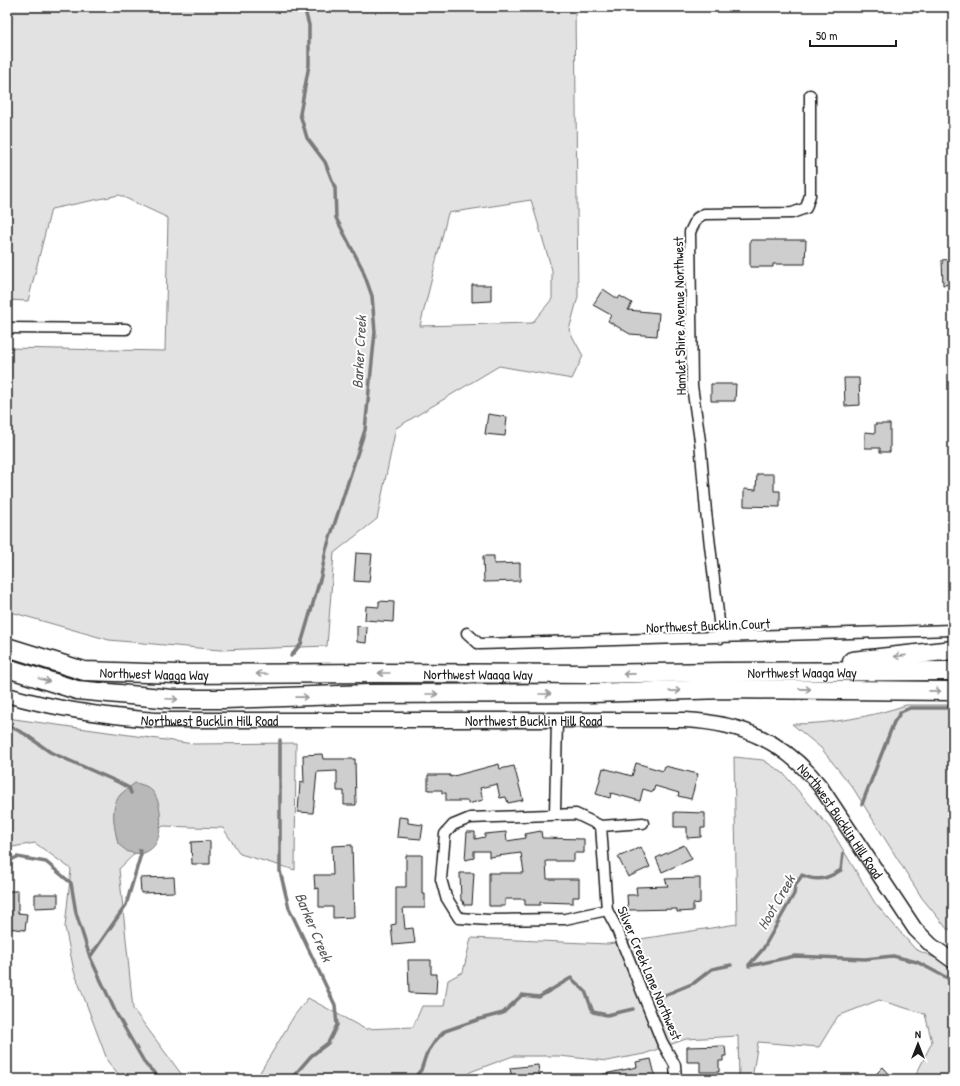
<svg xmlns="http://www.w3.org/2000/svg" width="960" height="1086" viewBox="0 0 960 1086" font-family="'Patrick Hand',sans-serif">
  <style>
    .green { fill: #e2e2e2; stroke: #7f7f7f; fill-rule: evenodd }
    .water { fill: #b8b8b8; stroke: #7a7a7a }
    .lines { fill: none; stroke-linecap: round; stroke-linejoin: round }
    .stream { stroke: #7a7a7a; stroke-width: 3.5 }
    .building { fill: #cecece; stroke: #1c1c1c }
    .street-casing { stroke: #1c1c1c; stroke-width: 13 }
    .secondary-casing { stroke: #1c1c1c; stroke-width: 17 }
    .highway-casing { stroke: #1c1c1c; stroke-width: 21 }
    .street { stroke: #fff; stroke-width: 10 }
    .secondary { stroke: #fff; stroke-width: 14 }
    .highway { stroke: #fff; stroke-width: 18 }
    .oneway { stroke: #999 }
    .labels { text-anchor: middle; dominant-baseline: central; stroke-width: 4; stroke-linejoin: round; paint-order: stroke }
    .street-label { font-size: 14px; fill: #1c1c1c; stroke: #fff }
    .water-label { font-size: 15px; font-style: italic; fill: #5a5a5a; stroke: #fff }
  </style>
  <rect width="100%" height="100%" fill="#fff"/>
  <filter id="ink" filterUnits="userSpaceOnUse"><feTurbulence type="fractalNoise" baseFrequency=".025" numOctaves="2"/><feDisplacementMap in="SourceGraphic" scale="8" xChannelSelector="R" yChannelSelector="G"/><feConvolveMatrix kernelMatrix="1 2 1 2 8 2 1 2 1" color-interpolation-filters="sRGB"/></filter>
  <g filter="url(#ink)">
    <path class="green" d="M7 7H575L578 297 569 330 583 356 572 379 499 366 396 428 377 519 334 553 327 646 220 650 109 640 7 611V348L165 351 168 218 119 195 51 209 28 301 7 300ZM531 200 552 270V299L532 323 420 326 448 213Z
      M906 705H953V926L948 930 922 898 853 788 821 748 792 724C830 724 871 717 906 705Z
      M7 718 194 744 296 743 295 870 240 854 223 828 163 826 119 869 133 1009 185 1079H123L108 1062 74 971 65 927 71 869 35 843 7 848Z
      M734 757 763 760 783 773 830 828 875 903 915 949 953 966V1079H914L932 1042 925 1014 879 1000 838 1016 819 1047 758 1042 752 1079H739L738 1036 686 1039 644 1054 607 1061 559 1056H513L470 1072 462 1079H256L294 1016 308 998 365 1029 413 1027 422 1006H444L448 980 463 972 471 938 608 944 737 924Z"/>
    <path class="water" d="M135 783C140 784 145 785 149 788 162 797 163 827 157 841 154 848 148 852 141 854L128 852 118 844C115 829 109 809 120 795 124 791 130 787 135 783Z"/>
    <g class="lines">
      <path class="stream" d="M291 656 301 644 321 576 326 550 365 430 375 332 372 296 362 268 336 218 335 188 325 162 307 138 300 114 309 65V25L304 7
        M7 725 25 734 50 752 118 782 129 788 131 793
        M280 740V871L289 908 335 1005 337 1025 328 1043 311 1056 291 1079
        M862 804 894 722 901 712 910 708H953
        M7 862 17 857 46 862 71 883 76 913 90 957 116 1013 146 1065 161 1079
        M90 957 126 905 141 854 140 850
        M749 965 763 949 794 894 795 886 802 875C817 882 827 879 841 870L843 853
        M749 966 795 956 865 959 893 956 917 962 953 981
        M655 999 694 983 712 969 731 965
        M413 1079 421 1070 426 1055 436 1040 445 1031 480 1019 503 1013 522 995 539 997 571 978 585 991 593 1012 607 1015 633 1009"/>
    </g>
    <path class="building" d="M750 240H806L805 264H773V267H750Z
      M953 259V284L943 285 942 260Z
      M472 285H491V301L472 302Z
      M603 289 618 299 620 296 632 303 628 310 659 313 657 336 630 334 608 321 611 315 593 305Z
      M844 378H859L860 405 845 406Z
      M711 384H736L735 401H711Z
      M488 414 507 417 505 436 485 434Z
      M875 424H890V452H880V448H865V432L875 433Z
      M757 474H774V491H780V507L744 506V489L756 490Z
      M356 553 372 554 369 582 354 581Z
      M483 556H494V564L520 563V581L484 582Z
      M379 601 394 602 393 622 365 620 366 606 379 607Z
      M357 626 367 627 366 643 357 642Z
      M322 754 323 759H355L356 805H344V791H337V771L317 772 313 813 298 812 300 782 304 783 303 755Z
      M636 763 663 771 665 766 698 774 691 799 678 796 679 793 655 786 653 792 643 789 640 801 611 793 610 798 596 794 603 768 632 776Z
      M499 764 500 769 514 766 523 800 508 803 506 797 500 798 497 784 480 788 483 800 468 804V801H446V793H442V790H428V775H450V777Z
      M674 812 705 813V828H701V837L687 838V827H674Z
      M399 817 408 818V823L423 825 421 839 397 837Z
      M541 831 542 838 584 839V853H574V861H546L547 879H579V897H573V903L540 902V905H525V899H505V906H489V873H524L521 853 489 857V851H474V858L465 860 467 832H475V839L485 837V834L506 832 507 841 526 838 525 834Z
      M210 841V864H192L191 842Z
      M352 845 354 917 333 918V907H319V888L315 889 314 875H333L332 846Z
      M684 845 692 859 662 872 656 858Z
      M641 847 650 867 628 877 618 857Z
      M406 855H422V894H425V908H403L405 929 413 928 415 943 393 945 391 925 396 924V887H406Z
      M460 873H474L472 905H464L463 901H461Z
      M174 877 175 892 141 893 140 878Z
      M700 878V903L693 904V911L677 912V909L628 910 627 895H637L636 887 668 886 665 879Z
      M7 891H18V913L27 914 25 930 7 928Z
      M35 894H58V907L35 908Z
      M408 960H431V974H437L436 994 409 993Z
      M725 1046 726 1056H723V1061H719V1072H700V1062H687V1047Z
      M651 1059 656 1079H601L600 1075 637 1067 636 1062Z
      M538 1065 540 1079H512L510 1068Z
      M883 1067 894 1079H871Z"/>
    <g class="lines">
      <defs>
        <path id="street" d="M7 328 126 329
          M467 633 479 644 953 630
          M721 638 706 512 700 441 692 386 690 232 697 218 704 214 792 213 806 208 810 195V95
          M555 814 557 720
          M601 826 643 823
          M607 910 565 919 489 920 459 918 446 897 441 879 445 834 453 825 470 818 576 814 601 826 607 910 616 927 662 1042 675 1065 676 1079"/>
        <g id="secondary">
          <path id="s1" d="M7 695C55 709 105 716 155 720H685C742 723 784 741 820 786L915 929 931 945 953 961"/>
        </g>
        <g id="highway">
          <path id="s2" d="M7 647 84 671 177 674 378 673 588 674 723 672 953 671"/>
          <path d="M852 661 953 650"/>
          <path d="M7 668 77 690 172 699H225L368 694 591 693 726 689 953 691"/>
        </g>
      </defs>
      <use href="#street" class="street-casing"/>
      <use href="#secondary" class="secondary-casing"/>
      <use href="#highway" class="highway-casing"/>
      <use href="#street" class="street"/>
      <use href="#secondary" class="secondary"/>
      <use href="#highway" class="highway"/>
    </g>
    <defs><path id="oneway-shaft" d="M-6 0H5M1.5-3L5.5 0L1.5 3" fill="none" stroke-width="1.6" stroke-linecap="round" stroke-linejoin="round"/></defs>
    <g class="oneway">
      <use href="#oneway-shaft" transform="translate(900 656) rotate(174)"/>
      <use href="#oneway-shaft" transform="translate(384 673) rotate(-180)"/>
      <use href="#oneway-shaft" transform="translate(262 674) rotate(180)"/>
      <use href="#oneway-shaft" transform="translate(629 674) rotate(179)"/>
      <use href="#oneway-shaft" transform="translate(44 680) rotate(17)"/>
      <use href="#oneway-shaft" transform="translate(805 689) rotate(1)"/>
      <use href="#oneway-shaft" transform="translate(675 691) rotate(-2)"/>
      <use href="#oneway-shaft" transform="translate(935 691) rotate(1)"/>
      <use href="#oneway-shaft" transform="translate(432 694)"/>
      <use href="#oneway-shaft" transform="translate(545 694)"/>
      <use href="#oneway-shaft" transform="translate(302 697) rotate(-1)"/>
      <use href="#oneway-shaft" transform="translate(172 699) rotate(3)"/>
    </g>
  </g>
  <g class="labels">
    <g class="street-label">
      <text transform="translate(679 316) rotate(-91)">Hamlet Shire Avenue Northwest</text>
      <text transform="translate(708 625) rotate(-2)">Northwest Bucklin Court</text>
      <text stroke="none"><textPath href="#s2" startOffset="799">Northwest Waaga Way</textPath></text>
      <text stroke="none"><textPath href="#s2" startOffset="151">Northwest Waaga Way</textPath></text>
      <text stroke="none"><textPath href="#s2" startOffset="475">Northwest Waaga Way</textPath></text>
      <text stroke="none"><textPath href="#s1" startOffset="205">Northwest Bucklin Hill Road</textPath></text>
      <text stroke="none"><textPath href="#s1" startOffset="529">Northwest Bucklin Hill Road</textPath></text>
      <text stroke="none"><textPath href="#s1" startOffset="876">Northwest Bucklin Hill Road</textPath></text>
      <text transform="translate(650 973) rotate(67)">Silver Creek Lane Northwest</text>
    </g>
    <g class="water-label">
      <text transform="translate(359 352) rotate(-87)">Barker Creek</text>
      <text transform="translate(776 902) rotate(-60)">Hoot Creek</text>
      <text transform="translate(314 927) rotate(67)">Barker Creek</text>
    </g>
  </g>
  <rect width="960" height="1086" fill="none" stroke="#fff" stroke-width="24"/>
  <rect x="12" y="12" width="936" height="1062" fill="none" stroke="#1c1c1c" stroke-width="1.5" filter="url(#ink)"/>
  <g transform="translate(918 1044)" stroke="#ffffff" stroke-width="3" paint-order="stroke">
  <path d="M0-3L7 15L0 10L-7 15Z" fill="#1c1c1c"/>
  <text y="-6" font-size="11" font-weight="bold" text-anchor="middle" fill="#1c1c1c">N</text>
  </g>
  <path d="M810 40v6h86v-6" fill="none" stroke="#1c1c1c" stroke-width="2"/>
  <text x="816" y="40" font-size="12" fill="#1c1c1c" stroke="#ffffff" stroke-width="3" paint-order="stroke">50 m</text>
</svg>
